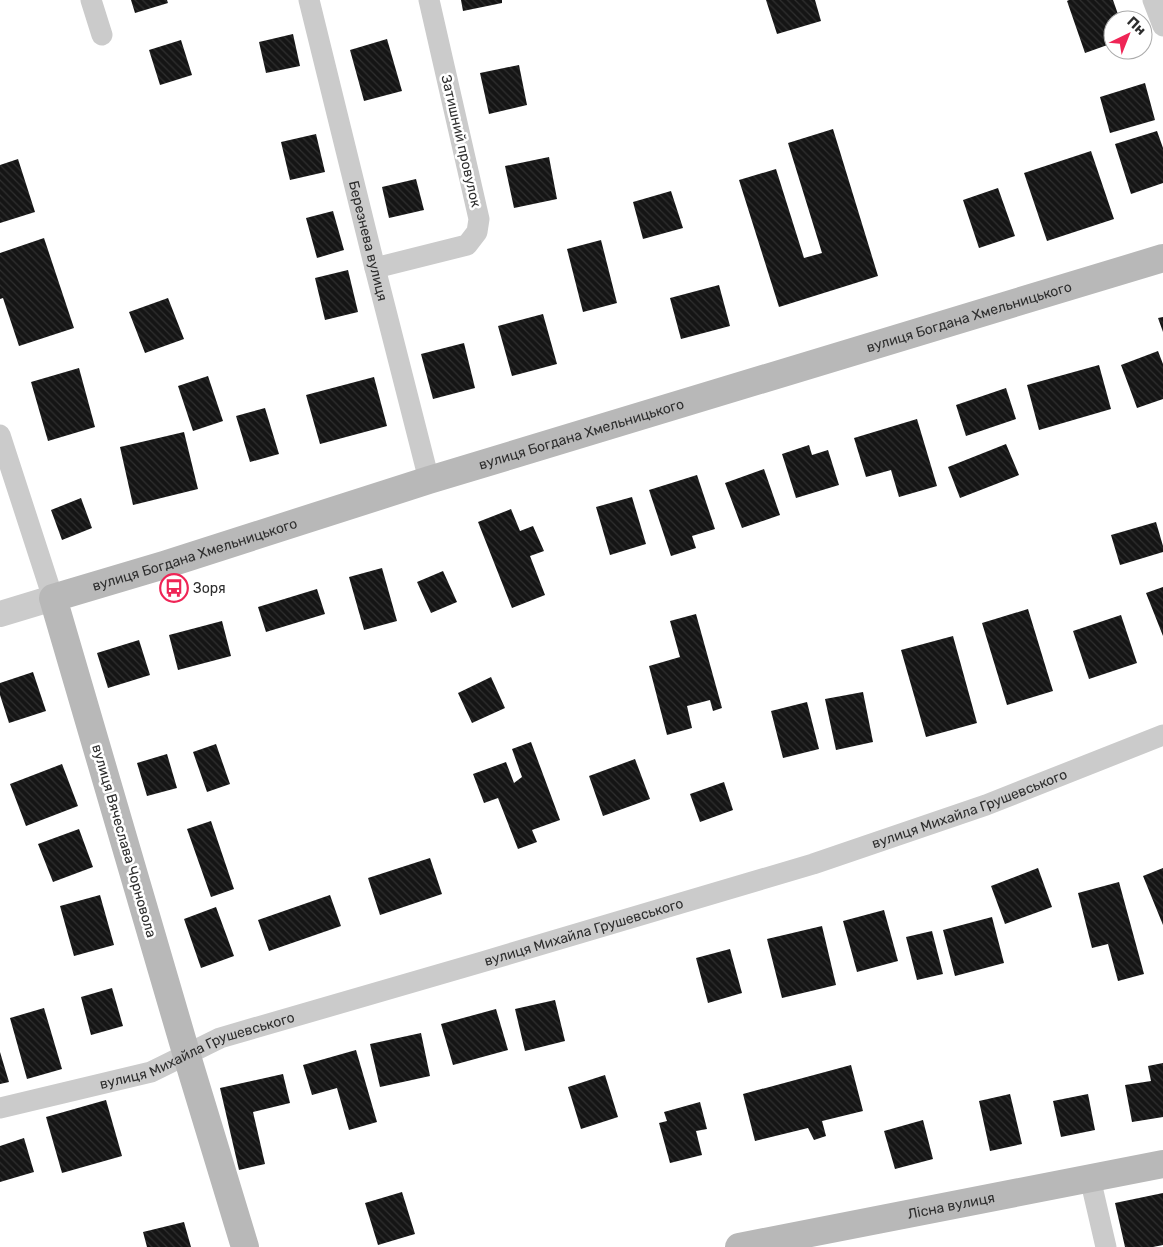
<svg xmlns="http://www.w3.org/2000/svg" width="1163" height="1247" viewBox="0 0 1163 1247" font-family="Rubik,sans-serif">
  <style>
    .building { fill: url(#building-back-hatch) }
    .lines { fill: none; stroke-linecap: round; stroke-linejoin: round }
    .minor { stroke: #cbcbcb; stroke-width: 21 }
    .tertiary { stroke: #cbcbcb; stroke-width: 26 }
    .secondary { stroke: #b8b8b8; stroke-width: 28 }
    .labels { text-anchor: middle; dominant-baseline: central; stroke-width: 5; stroke-linejoin: round; paint-order: stroke }
    .street-label { font-size: 14px; fill: #2e2e2e; stroke: #fff }
    .poi-label { font-size: 14px; fill: #2e2e2e; stroke: #fff; text-anchor: start }
  </style>
  <defs>
    <pattern id="building-back-hatch" width="6" height="6" patternUnits="userSpaceOnUse" patternTransform="scale(1.25)"><rect width="6" height="6" fill="#151515"/><path d="M-1 5l2 2M0 0l6 6M5-1l2 2" fill="none" stroke="#2f2f2f"/></pattern>
  </defs>
  <rect width="100%" height="100%" fill="#fff"/>
  <path class="building" d="M131 0H167L168 3 135 13Z
    M461 0H502V3L463 11Z
    M766 0H815L821 21 777 34Z
    M1069 0H1113L1120 20H1113V43L1085 53 1067 1Z
    M293 34 300 66 266 73 259 42Z
    M387 39 402 91 364 101 350 50Z
    M181 40 192 75 160 85 149 50Z
    M519 65 527 105 489 114 480 73Z
    M1145 83 1155 120 1110 133 1100 97Z
    M833 129 878 276 779 307 739 180 776 169 804 258 822 253 788 143Z
    M1157 131 1163 148V183L1131 194 1115 144Z
    M316 134 325 172 290 180 281 142Z
    M1091 151 1114 219 1047 241 1024 173Z
    M549 157 557 199 514 208 505 166Z
    M18 159 35 212 0 223V165Z
    M416 179 424 210 389 218 382 187Z
    M998 188 1015 236 979 248 963 200Z
    M671 191 683 228 643 239 633 202Z
    M333 211 344 250 317 258 306 218Z
    M44 238 74 328 19 346 3 298 0 299V253Z
    M601 240 617 303 583 312 567 249Z
    M348 270 358 312 325 320 315 278Z
    M719 285 730 326 681 339 670 298Z
    M168 298 184 339 145 353 129 312Z
    M543 314 557 364 512 376 498 326Z
    M1163 317V332L1158 318Z
    M464 343 475 388 433 399 421 354Z
    M1158 351 1163 364V399L1137 408 1121 365Z
    M1099 365 1111 409 1039 430 1027 385Z
    M79 368 95 427 48 441 31 382Z
    M208 376 223 421 193 431 178 386Z
    M374 377 387 426 320 444 306 395Z
    M1006 388 1016 419 966 436 956 405Z
    M265 408 279 454 250 462 236 416Z
    M917 419 937 486 899 497 891 470 866 477 854 438Z
    M184 432 198 489 133 505 120 447Z
    M1006 444 1019 475 960 498 948 467Z
    M809 445 812 455 828 450 839 485 796 498 782 454Z
    M764 469 780 515 742 528 725 483Z
    M697 475 715 529 692 536 696 548 671 556 649 490Z
    M632 497 646 544 610 555 596 507Z
    M81 498 92 528 62 540 51 510Z
    M511 509 520 531 533 526 544 551 530 556 545 595 512 608 478 522Z
    M1156 522 1163 546V552L1120 565 1111 535Z
    M382 568 397 621 364 630 349 577Z
    M443 571 457 602 431 613 417 582Z
    M1163 587V636L1146 593Z
    M317 589 325 614 266 632 258 607Z
    M1028 609 1053 691 1007 705 982 623Z
    M696 614 722 708 713 711 710 700 687 706 692 728 667 735 649 666 680 657 670 621Z
    M1121 615 1137 663 1089 679 1073 631Z
    M222 621 231 656 178 670 169 635Z
    M953 636 977 723 926 737 901 650Z
    M139 640 150 675 108 688 97 653Z
    M33 672 46 711 9 723 0 695V683Z
    M491 677 505 708 472 723 458 693Z
    M863 692 873 742 836 750 825 699Z
    M807 702 819 749 783 758 771 711Z
    M531 742 560 820 532 830 537 842 518 849 498 798 484 803 473 774 506 762 514 783 522 777 512 749Z
    M216 744 230 784 207 792 193 752Z
    M167 754 177 788 147 796 137 763Z
    M635 759 650 799 603 816 589 776Z
    M62 764 78 806 26 826 10 784Z
    M724 782 733 810 700 822 690 794Z
    M211 821 234 889 211 897 187 829Z
    M79 829 93 867 53 882 38 844Z
    M430 858 442 894 380 915 368 878Z
    M1038 868 1052 907 1005 924 991 886Z
    M1163 868V925L1143 876Z
    M1119 882 1144 974 1118 981 1108 944 1092 948 1078 893Z
    M100 895 114 945 74 956 60 906Z
    M330 895 341 926 269 951 258 920Z
    M216 907 234 956 201 968 184 919Z
    M884 910 898 961 857 972 843 921Z
    M992 917 1004 963 955 976 943 930Z
    M822 926 836 985 782 998 767 939Z
    M932 931 943 974 917 980 906 937Z
    M730 949 742 993 708 1003 696 958Z
    M112 988 123 1026 91 1035 81 997Z
    M555 1000 565 1041 525 1051 515 1009Z
    M44 1008 62 1069 27 1079 10 1018Z
    M496 1009 508 1050 453 1065 441 1024Z
    M421 1033 430 1076 380 1087 370 1044Z
    M356 1050 377 1122 349 1130 337 1088 312 1095 303 1065Z
    M0 1052 9 1082 0 1084Z
    M1163 1063V1117L1132 1122 1125 1085 1151 1081 1148 1066Z
    M851 1065 863 1111 822 1121 826 1136 814 1140 808 1128 755 1141 743 1094Z
    M283 1074 290 1103 253 1112 265 1164 239 1170 220 1088Z
    M605 1075 618 1117 581 1129 568 1087Z
    M1010 1094 1022 1144 990 1151 979 1101Z
    M1088 1094 1095 1130 1061 1137 1053 1101Z
    M106 1100 122 1156 62 1173 46 1117Z
    M700 1102 707 1129 696 1131 702 1155 670 1163 659 1123 667 1121 664 1112Z
    M923 1120 933 1159 895 1169 884 1131Z
    M24 1138 34 1172 0 1182V1146Z
    M402 1192 415 1234 378 1245 365 1203Z
    M1163 1193V1245L1153 1247H1125L1115 1203Z
    M184 1222 191 1247H147L143 1232Z"/>
  <g class="lines">
    <g class="minor">
      <path d="M91 0 102 35"/>
      <path id="s1" d="M309 0 375 268 429 480"/>
      <path d="M1153 0 1163 26"/>
      <path d="M375 268 467 245 477 232 479 219 429 0"/>
      <path d="M0 435 53 598"/>
      <path id="s2" d="M0 1108 151 1072 220 1038 482 962 813 864 986 805 1163 735"/>
      <path d="M1090 1178 1106 1247"/>
    </g>
    <path class="tertiary" d="M0 614 53 598"/>
    <g class="secondary">
      <path id="s3" d="M245 1247 187 1056 53 598 164 565 429 480 1163 258"/>
      <path id="s4" d="M739 1247 1163 1164"/>
    </g>
  </g>
  <defs>
    <symbol id="bus-ring" viewBox="-11 -11 22 22"><circle r="9.5" fill="#fff" stroke="#ef2556" stroke-width="1.5"/><path d="M-5-6H5V4H4V6H2V4H-2V6H-4V4H-5ZM-3.5-4V0h7V-4ZM-3.5 1.2v1.5H-2V1.2ZM2 1.2v1.5H3.5V1.2Z" fill="#ef2556"/></symbol>
  </defs>
  <g fill-rule="evenodd">
    <use href="#bus-ring" x="158" y="572" width="32" height="32"/>
  </g>
  <g class="labels">
    <g class="street-label">
      <text transform="translate(461 141) rotate(77)">Затишний провулок</text>
      <text stroke="none"><textPath href="#s1" startOffset="248">Березнева вулиця</textPath></text>
      <text stroke="none"><textPath href="#s3" startOffset="1635">вулиця Богдана Хмельницького</textPath></text>
      <text stroke="none"><textPath href="#s3" startOffset="1230">вулиця Богдана Хмельницького</textPath></text>
      <text stroke="none"><textPath href="#s3" startOffset="825">вулиця Богдана Хмельницького</textPath></text>
      <text stroke="none"><textPath href="#s2" startOffset="1016">вулиця Михайла Грушевського</textPath></text>
      <text transform="translate(124 841) rotate(74)">вулиця Вячеслава Чорновола</text>
      <text stroke="none"><textPath href="#s2" startOffset="611">вулиця Михайла Грушевського</textPath></text>
      <text stroke="none"><textPath href="#s2" startOffset="206">вулиця Михайла Грушевського</textPath></text>
      <text stroke="none"><textPath href="#s4" startOffset="216">Лісна вулиця</textPath></text>
    </g>
    <g class="poi-label">
      <text x="193" y="588">Зоря</text>
    </g>
  </g>
  <g transform="translate(1128 35) rotate(43)"><circle r="24" fill="#ffffff" stroke="#ababab"/>
  <path d="M0-4L9 19L0 12L-9 19Z" fill="#ef2556"/>
  <text y="-8" font-size="14" font-weight="bold" text-anchor="middle" fill="#2e2e2e">Пн</text>
  </g>
</svg>
